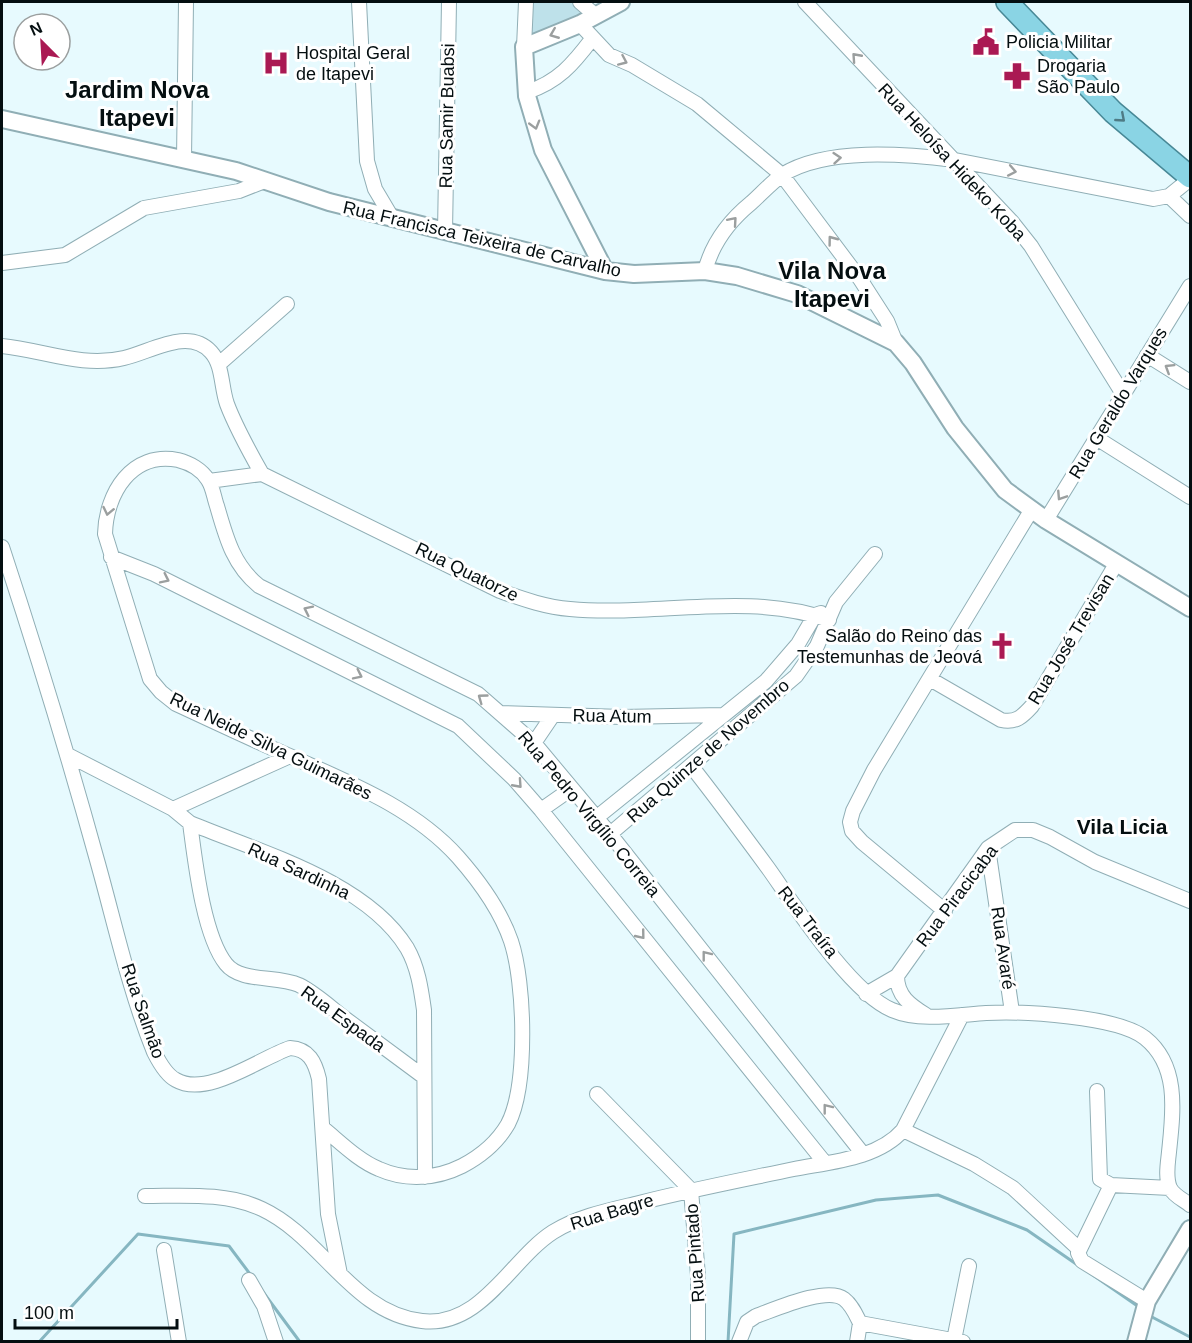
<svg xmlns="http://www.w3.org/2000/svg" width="1192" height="1343" viewBox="0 0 1192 1343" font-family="Helvetica,sans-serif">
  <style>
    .green { fill: #bee1ea }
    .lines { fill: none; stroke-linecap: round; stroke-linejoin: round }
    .stream { stroke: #86b6c1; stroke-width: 3 }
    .minor-casing { stroke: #90aeb5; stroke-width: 16 }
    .tertiary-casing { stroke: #90aeb5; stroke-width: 20 }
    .trunk-casing { stroke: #488896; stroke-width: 24 }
    .minor { stroke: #fff; stroke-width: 14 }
    .tertiary { stroke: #fff; stroke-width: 16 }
    .trunk { stroke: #8ad4e4; stroke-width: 21 }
    .oneway { stroke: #9b9f9f }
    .oneway2 { stroke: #4e7b85 }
    .labels { text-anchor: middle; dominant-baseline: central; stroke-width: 6; stroke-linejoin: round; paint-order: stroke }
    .poi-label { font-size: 18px; fill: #040e10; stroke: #fff; text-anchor: start }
    .street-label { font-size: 18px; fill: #040e10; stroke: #fff }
    .quarter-label { font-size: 21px; font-weight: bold; fill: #040e10; stroke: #fff }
    .district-label { font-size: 24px; font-weight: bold; fill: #040e10; stroke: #fff }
  </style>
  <rect width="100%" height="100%" fill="#e7fafe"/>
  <path class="green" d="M530 2H572L583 15 531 35Z"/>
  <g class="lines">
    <path class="stream" d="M1090 1273 1136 1305
      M263 1292 300 1342
      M1152 1317 1190 1337
      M39 1342 138 1234 229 1246 250 1274
      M728 1342 734 1234 876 1200 938 1195 1027 1230 1079 1266"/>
    <defs>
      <path id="minor" d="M359 2 367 161 375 189 391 216
        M580 2 595 15
        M805 2 1012 222 1031 246 1123 394
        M580 24 609 55 632 65 697 104 782 175 860 279 887 321 896 343
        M524 47 526 2
        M527 92C558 82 573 64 592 39
        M184 159 186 2
        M1169 196 1190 216
        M445 231 449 2
        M2 263 65 255 144 208 239 191 262 182
        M705 271C712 244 729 221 751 203 761 194 771 183 782 175 826 147 905 154 955 160L1153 199 1169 196 1190 179
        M2 346C43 350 82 368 124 358 151 352 188 327 211 352 223 365 221 387 227 404 236 428 249 451 262 474
        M1147 355 1190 382
        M219 364 287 304
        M1098 439 1190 497
        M262 474 500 591C523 599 545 607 570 609 655 617 747 591 829 620
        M209 481 262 474
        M1046 520 1190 286
        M2 547C36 650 68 755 97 860 115 924 129 990 154 1052 159 1062 166 1075 176 1080 207 1098 260 1058 290 1048 309 1049 315 1062 319 1079L328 1214 340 1274
        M111 557 154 574 458 726 514 779 541 810 825 1163
        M930 679 1001 720C1016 723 1022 717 1032 706L1116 564
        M502 713 622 717 722 715
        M534 743 553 715
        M68 755 173 809 190 823C259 852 366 881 407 948 418 967 421 989 424 1010L425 1177
        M692 767C718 800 743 834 768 868 795 906 851 993 892 1010 920 1022 957 1015 986 1013 1022 1011 1118 1016 1145 1038 1180 1066 1173 1113 1169 1152 1168 1163 1165 1177 1170 1188 1174 1196 1184 1200 1190 1205
        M173 809 290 756
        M541 810 571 789
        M596 818 766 681 798 644 815 615 821 613
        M190 823C195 860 203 935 226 964 241 983 277 975 299 985 315 993 329 1006 343 1017 370 1037 397 1057 424 1077
        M610 834 796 676 817 646 836 602 875 554
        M988 848 1012 1012
        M945 911 862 842 852 831 850 822 853 811 874 770 1032 509
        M897 976C897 996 910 1005 926 1015
        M866 994 897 976 988 848 1015 830H1033L1050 837 1095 862 1190 901
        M1097 1091 1100 1179 1111 1185 1170 1188
        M597 1094 691 1190 698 1276V1342
        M324 1129C341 1143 359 1161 379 1169 406 1181 436 1179 462 1166 481 1156 497 1143 508 1124 528 1085 525 983 511 941 500 909 480 882 458 857 414 808 350 783 292 757 253 740 215 722 176 704L161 692 150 679 105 534C106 493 132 451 178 460 190 463 202 470 208 480 213 487 214 498 217 506 226 537 233 565 259 586L478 694 534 743 610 834 863 1154
        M903 1130 974 1164 1013 1188 1079 1249
        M1111 1185 1078 1253 1082 1261 1147 1301
        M145 1196C183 1196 226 1192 262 1209 322 1237 352 1313 422 1321 481 1328 511 1259 553 1232 579 1216 610 1210 639 1203 690 1190 742 1180 794 1169 830 1162 878 1159 903 1130L962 1015
        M164 1250 179 1342
        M249 1280 264 1306 276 1342
        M860 1323 963 1342
        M954 1340 969 1266
        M739 1342 747 1322 756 1316C776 1309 827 1286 844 1299 852 1305 856 1315 860 1323
        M857 1342 860 1323"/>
      <path id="tertiary" d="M2 119 236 171 329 202 605 271 634 274 705 271 737 276 797 294 896 343 913 363 955 428 1005 490 1046 520 1190 608
        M605 271 543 150 527 96 524 47 580 24 621 2
        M1136 1342 1147 1301 1190 1229"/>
      <path id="trunk" d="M1007 2 1113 112 1190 177"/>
    </defs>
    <use href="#minor" class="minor-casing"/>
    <use href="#tertiary" class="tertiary-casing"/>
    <use href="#trunk" class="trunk-casing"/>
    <use href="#minor" class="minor"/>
    <use href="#tertiary" class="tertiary"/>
    <use href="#trunk" class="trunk"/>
  </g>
  <defs><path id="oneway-chevron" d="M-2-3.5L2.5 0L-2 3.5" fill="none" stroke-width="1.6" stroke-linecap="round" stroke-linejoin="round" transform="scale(1.5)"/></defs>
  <g class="oneway">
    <use href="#oneway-chevron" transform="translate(554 34) rotate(158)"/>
    <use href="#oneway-chevron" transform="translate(856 57) rotate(-132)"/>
    <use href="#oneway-chevron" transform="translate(623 61) rotate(24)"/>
    <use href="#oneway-chevron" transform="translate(535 125) rotate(74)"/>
    <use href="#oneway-chevron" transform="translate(837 158) rotate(-5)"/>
    <use href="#oneway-chevron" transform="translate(1012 171) rotate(11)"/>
    <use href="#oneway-chevron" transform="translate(733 221) rotate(-49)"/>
    <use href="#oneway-chevron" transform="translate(832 240) rotate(-127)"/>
    <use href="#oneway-chevron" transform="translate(1169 368) rotate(-148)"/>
    <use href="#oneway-chevron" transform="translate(1061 496) rotate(123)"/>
    <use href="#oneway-chevron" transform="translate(108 511) rotate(102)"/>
    <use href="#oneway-chevron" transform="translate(165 579) rotate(26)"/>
    <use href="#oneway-chevron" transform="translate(308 610) rotate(-154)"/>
    <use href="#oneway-chevron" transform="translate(358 675) rotate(26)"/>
    <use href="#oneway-chevron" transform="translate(482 698) rotate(-144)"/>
    <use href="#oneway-chevron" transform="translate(518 784) rotate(48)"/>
    <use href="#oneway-chevron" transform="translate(641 935) rotate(51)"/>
    <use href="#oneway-chevron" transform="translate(706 955) rotate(-128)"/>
    <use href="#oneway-chevron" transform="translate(827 1108) rotate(-128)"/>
  </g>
  <use class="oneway2" href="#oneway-chevron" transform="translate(1121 118) rotate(41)"/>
  <defs>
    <symbol id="civic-bare" viewBox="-9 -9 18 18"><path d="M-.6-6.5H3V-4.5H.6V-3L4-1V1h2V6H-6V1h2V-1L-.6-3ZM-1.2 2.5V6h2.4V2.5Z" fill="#aa1953" stroke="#fff" stroke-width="2.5" paint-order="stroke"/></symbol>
    <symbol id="hospital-bare" viewBox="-9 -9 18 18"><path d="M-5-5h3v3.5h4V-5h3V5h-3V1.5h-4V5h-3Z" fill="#aa1953" stroke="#fff" stroke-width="2.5" paint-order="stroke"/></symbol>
    <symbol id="pharmacy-bare" viewBox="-9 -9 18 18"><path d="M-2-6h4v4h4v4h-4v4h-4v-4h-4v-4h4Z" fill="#aa1953" stroke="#fff" stroke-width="2.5" paint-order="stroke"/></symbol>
    <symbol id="church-bare" viewBox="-9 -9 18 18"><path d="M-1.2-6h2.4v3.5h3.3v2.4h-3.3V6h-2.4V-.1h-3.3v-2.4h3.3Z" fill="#aa1953" stroke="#fff" stroke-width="2.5" paint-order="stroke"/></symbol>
  </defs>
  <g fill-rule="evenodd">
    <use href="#civic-bare" x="967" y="23" width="38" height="38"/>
    <use href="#hospital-bare" x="257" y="44" width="38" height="38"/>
    <use href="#pharmacy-bare" x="998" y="57" width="38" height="38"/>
    <use href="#church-bare" x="983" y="627" width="38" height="38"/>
  </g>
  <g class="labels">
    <g class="poi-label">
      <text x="1006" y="42">Policia Militar</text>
      <text x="296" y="53">Hospital Geral<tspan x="296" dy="21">de Itapevi</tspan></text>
      <text x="1037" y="66">Drogaria<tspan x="1037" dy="21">São Paulo</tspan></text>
      <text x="982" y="636" text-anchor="end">Salão do Reino das<tspan x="982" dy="21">Testemunhas de Jeová</tspan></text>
    </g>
    <g class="street-label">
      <text transform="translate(447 116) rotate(-89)">Rua Samir Buabsi</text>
      <text transform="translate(952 162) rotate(47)">Rua Heloísa Hideko Koba</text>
      <text transform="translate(482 239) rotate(13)">Rua Francisca Teixeira de Carvalho</text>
      <text transform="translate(1118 403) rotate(-59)">Rua Geraldo Varques</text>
      <text transform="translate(467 572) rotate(26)">Rua Quatorze</text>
      <text transform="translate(1071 639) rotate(-59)">Rua José Trevisan</text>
      <text transform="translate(612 716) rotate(1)">Rua Atum</text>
      <text transform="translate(271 746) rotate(26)">Rua Neide Silva Guimarães</text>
      <text transform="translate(708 751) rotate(-41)">Rua Quinze de Novembro</text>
      <text transform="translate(589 814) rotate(50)">Rua Pedro Virgílio Correia</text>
      <text transform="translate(299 871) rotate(25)">Rua Sardinha</text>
      <text transform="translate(957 896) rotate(-53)">Rua Piracicaba</text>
      <text transform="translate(808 922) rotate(52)">Rua Traíra</text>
      <text transform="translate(1003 948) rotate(82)">Rua Avaré</text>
      <text transform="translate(143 1011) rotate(71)">Rua Salmão</text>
      <text transform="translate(343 1019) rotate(36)">Rua Espada</text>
      <text transform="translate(612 1212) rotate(-17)">Rua Bagre</text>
      <text transform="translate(695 1253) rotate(-94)">Rua Pintado</text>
    </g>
    <g class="quarter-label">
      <text x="1122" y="826">Vila Licia</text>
    </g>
    <g class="district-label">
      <text x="137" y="89">Jardim Nova<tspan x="137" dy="28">Itapevi</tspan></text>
      <text x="832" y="270">Vila Nova<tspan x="832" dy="28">Itapevi</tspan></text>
    </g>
  </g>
  <rect width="1192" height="1343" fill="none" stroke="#040e10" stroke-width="6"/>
  <g transform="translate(42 42) rotate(336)"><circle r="28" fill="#ffffff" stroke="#9b9f9f" stroke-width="1.5"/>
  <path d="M0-4.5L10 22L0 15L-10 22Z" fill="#aa1953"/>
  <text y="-9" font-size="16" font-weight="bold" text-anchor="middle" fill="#040e10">N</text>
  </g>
  <path d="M15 1319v9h162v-9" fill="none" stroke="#040e10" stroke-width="3"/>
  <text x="24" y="1319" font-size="18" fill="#040e10" stroke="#ffffff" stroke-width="4.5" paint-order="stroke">100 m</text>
</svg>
